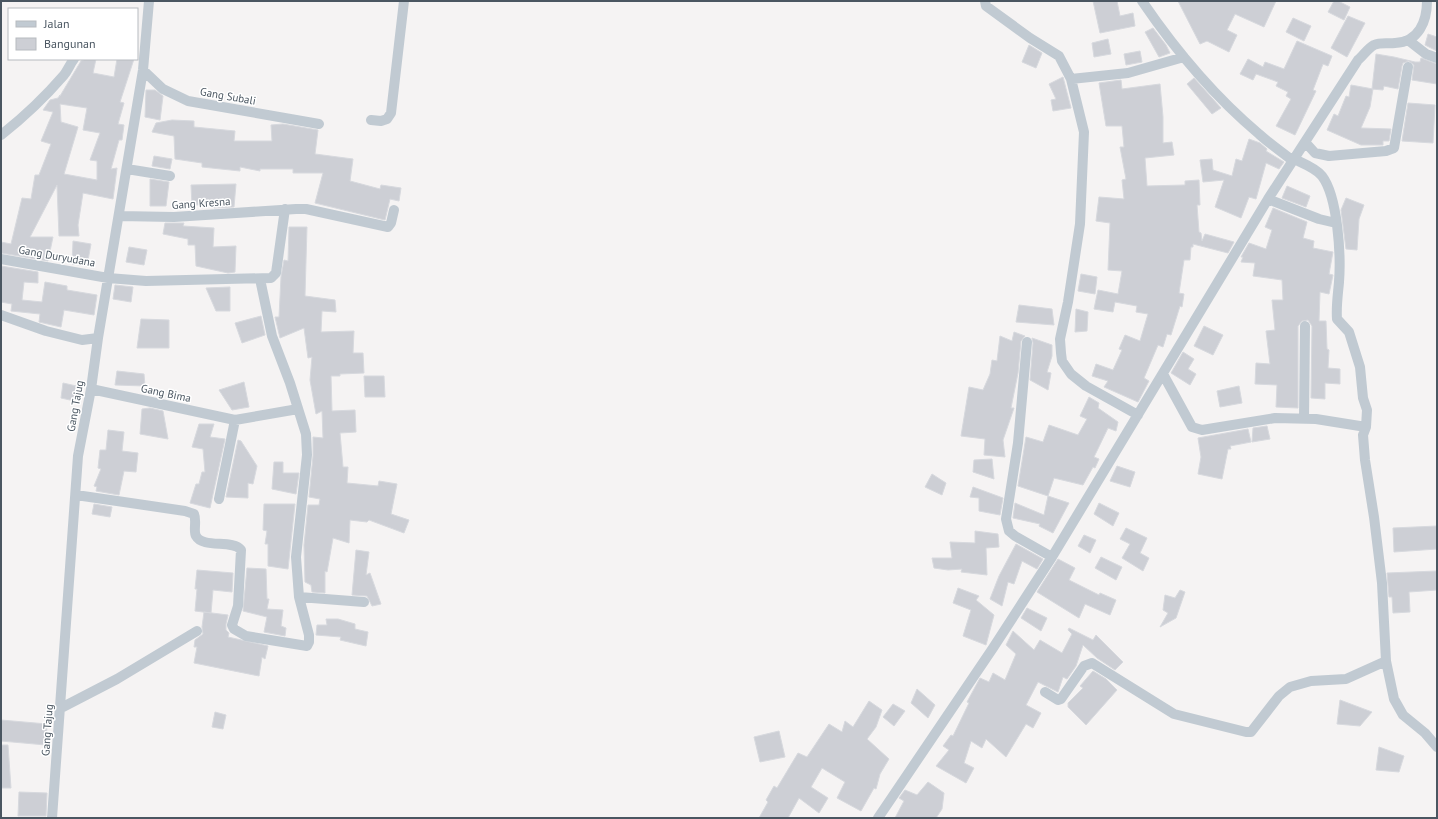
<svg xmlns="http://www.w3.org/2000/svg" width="1438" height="819" viewBox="0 0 1438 819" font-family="'PT Sans',sans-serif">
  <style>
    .building { fill: #cdcfd5; stroke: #d7d9de; fill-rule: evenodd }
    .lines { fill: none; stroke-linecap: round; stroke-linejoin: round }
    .minor { stroke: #c1cad2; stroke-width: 10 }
    .labels { text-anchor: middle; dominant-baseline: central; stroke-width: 3; stroke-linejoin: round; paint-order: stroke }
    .street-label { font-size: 11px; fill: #4a5661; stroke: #fff }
  </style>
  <rect width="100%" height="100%" fill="#f5f3f3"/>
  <path class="building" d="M1093 1H1117L1120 16 1133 13 1135 26 1100 33Z
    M1178 1H1276L1264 27 1235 14 1227 30 1237 35 1229 52 1207 41 1200 44Z
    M1334 1H1338L1350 7 1344 20 1328 12Z
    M1348 16 1365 23 1347 57 1331 48Z
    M1293 18 1311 26 1304 41 1286 32Z
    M1153 28 1166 45 1170 53 1159 57 1145 32Z
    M1428 34 1437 37V51L1425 45Z
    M1108 39 1111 54 1094 57 1092 43Z
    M1297 41 1332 56 1328 66 1323 64 1313 90 1316 91 1295 135 1276 126 1291 99 1286 96 1288 92 1276 86 1278 82 1256 74 1253 80 1240 74 1248 59 1263 67 1265 62 1284 69Z
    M1029 45 1042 53 1036 68 1022 62Z
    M1140 51 1142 62 1126 65 1124 54Z
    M1376 54 1394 57 1415 62H1420L1421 58 1437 64V84L1412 80 1414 65 1409 61 1403 63 1402 66 1398 89 1384 86 1383 90 1372 89Z
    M86 59H96L93 73 114 77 117 59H134L120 102 124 103 118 124 124 125 122 140H119L111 169 117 168 113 199 83 193 78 225 79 236H59L57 185 30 237H53L48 261 1 253V242L11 244 22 198 31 199 35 175H39L51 144 41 141 53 112 43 110 50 100 58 98 60 95V96L81 61ZM60 104 87 108 83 130 100 133 90 160 97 161V180L64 174 78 127 61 122Z
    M1063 77 1071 108 1053 111 1051 100 1056 99 1049 84Z
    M1194 78 1221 108 1212 114 1187 84Z
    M1121 80 1122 89 1160 84 1163 117V143L1172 142 1174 155 1145 158 1147 186 1185 185V181L1199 180 1200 205H1197L1199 232 1201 233 1202 241 1205 234 1234 242 1228 253 1193 244V247H1191L1190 260H1184L1179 293 1184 294 1182 307 1180 306 1171 335 1167 334 1163 347 1158 345 1144 378 1149 381 1138 402 1104 387 1108 381 1092 376 1096 364 1113 370 1122 350 1119 349 1125 335 1140 341 1148 314 1136 312 1137 306 1115 302 1113 312 1094 309 1098 290 1118 294 1122 271 1108 270 1110 223 1096 221 1099 197 1124 199 1122 180 1126 179 1120 147H1124L1122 126H1106L1099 83Z
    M1351 85 1373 89 1370 107 1361 128 1391 129 1389 141H1383V145H1361L1327 130 1334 114 1338 116 1346 96 1349 97Z
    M146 90H155L163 96 160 120 145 117Z
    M1408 103 1435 105 1433 143 1402 141Z
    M172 120 194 121V127L235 131 234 141H272L271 125 283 124 318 130 315 154 353 159 350 181 380 189 381 185 401 188 399 201 390 199 385 220 315 203 323 173H293V169H260V171L240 167V171L202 167V163L175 159 174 136 152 132 156 123Z
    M1249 139 1260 143 1267 149 1266 151 1284 162 1279 169 1266 163 1256 199 1249 197 1241 218 1215 207 1224 180 1203 182 1200 160 1212 159 1213 170 1232 176 1236 159 1242 161Z
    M154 156 172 159 170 169 152 166Z
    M150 179 169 182 166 206H150Z
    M236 184 234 207 214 208V205H192L191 185Z
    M1287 186 1310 196 1306 207 1282 198Z
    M1346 198 1364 205 1359 219 1357 250 1346 249 1341 210Z
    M1273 208 1307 222 1303 238 1314 241 1313 248 1333 252 1329 274 1333 275 1329 294 1320 292 1319 321H1326L1327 349 1329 350 1328 368 1340 369V384L1325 383V399L1311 398 1312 326 1308 320 1302 321 1298 326V408L1276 407 1277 385 1255 384 1256 363 1270 364 1266 331 1275 330 1272 300H1283L1282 280 1253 276 1255 263 1241 262 1243 257H1241L1249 243 1266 249 1272 230 1265 227Z
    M165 223H184L183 226 214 228 213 247 236 246 235 272 228 273 196 266 195 245H188V239L163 234Z
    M289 227H307L305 296 335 300 336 312 322 311 321 332 354 331 353 353H363L364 373 340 374V376H331L332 411 355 410 356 432 340 433 343 467H348L347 483 378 486 379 481 397 484 391 514 409 520 404 533 369 520 367 522 350 520 349 543 333 538 327 572 325 571V593L312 592 311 585 305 582 304 545 308 505H319L320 499 309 497 313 456V437L323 438 322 411 316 414 310 380 312 357 308 358 304 328 280 338 275 317H279L281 277 284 260 288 261Z
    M73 241 91 244 87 266 72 264Z
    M129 247 147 250 144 265 126 262Z
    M1 266 38 272V283L24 282 22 300 42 302 45 282 67 286V290L97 295 94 315 64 310 61 327 39 322 40 314 11 311 12 304 1 302Z
    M1081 274 1097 277 1095 294 1078 291Z
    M115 285 133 287 131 302 113 299Z
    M230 287V311H216L206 288Z
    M1019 305 1052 309 1054 325 1016 322Z
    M1076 309 1088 312 1087 331 1075 332Z
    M261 316 265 335 242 343 235 323Z
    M141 319 169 320V348H137Z
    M1204 326 1223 335 1213 355 1194 346Z
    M1014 332 1025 336 1021 341 1018 373 1011 408H1014L1003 440 1005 457 984 455 985 439 961 436 969 387 983 390 990 374 992 360 997 361 1000 336 1012 341Z
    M1032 338 1052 345V356L1047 372 1051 373 1048 390 1030 380 1033 343Z
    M1183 352 1194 359 1188 369 1196 374 1190 385 1171 373Z
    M117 371 144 374 145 386 115 385Z
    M364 376H384L385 397H365Z
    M244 382 249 407 232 410 219 390Z
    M63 383 81 387 79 402 61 398Z
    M1239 386 1242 403 1220 407 1217 391Z
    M1089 397 1099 403 1098 408 1118 422 1116 431 1108 428 1094 457 1099 459 1095 468 1093 467 1083 485 1054 478 1048 496 1018 486 1026 437 1043 442 1049 425 1078 435 1087 419 1080 416Z
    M150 408 163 411 168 439 140 434 142 409Z
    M199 424H214L210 437 225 439 210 508 190 503 196 484H199L202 472H205L203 449 192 447Z
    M1267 426 1270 439 1252 442 1253 428Z
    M1248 429 1251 442 1230 446 1231 449H1228L1222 479 1198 474 1201 457 1198 438Z
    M108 430 124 432 122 451 138 453 136 472 124 471 119 495 96 491 97 487 94 486 101 469 98 468 100 450H106Z
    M238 440 241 441 257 466 253 484 248 483V498L226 497Z
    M992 459 994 479 973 472 974 460Z
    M274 462H283V473H299L296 494 272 489Z
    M1117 466 1135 472 1130 487 1110 481Z
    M932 474 946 483 942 495 925 487Z
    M973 487 1003 498 1000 515 979 511V498L970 497Z
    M1048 496 1069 503 1053 533 1039 526 1040 524 1013 518 1015 503 1044 515Z
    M1099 503 1119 513 1113 526 1094 514Z
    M94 504 112 507 110 517 92 514Z
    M264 504H295L288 569 268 566V544H265L267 531 263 530Z
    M1437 526V549L1394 552 1393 528Z
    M1126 528 1147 538 1140 553 1149 558 1143 571 1122 558 1130 544 1120 539Z
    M975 531 998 534 999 547 986 548 987 575 961 572 962 569 948 570 934 568 932 558H952L950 542 975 543Z
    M1084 535 1096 540 1090 553 1078 546Z
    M1016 544 1043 559 1037 569 1022 561 1014 584 1008 582 1002 606 990 599 999 576Z
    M356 550 369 552 366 575 370 573 381 604 372 606 367 596 352 595Z
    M1101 557 1122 567 1116 580 1095 568Z
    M1058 559 1075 568 1069 580 1099 595 1100 593 1116 600 1110 615 1085 604 1079 618 1037 592Z
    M247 568 266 569 267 599H269L267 609 283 610 281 626 286 628 285 636 264 632 267 617 243 611Z
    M197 570 233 573 232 592 213 590 211 613 195 611 197 589H195Z
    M1437 571V590L1409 592 1410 612 1393 613 1392 597H1389L1387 573Z
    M958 588 979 596 976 600 994 615 986 645 963 636 971 610 953 603Z
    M1180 590 1185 592 1176 618 1160 627 1168 613 1163 610 1165 595 1175 598Z
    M1027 608 1047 618 1041 631 1021 618Z
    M204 612 228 615 226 624V630L229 633 228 637 268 646 265 659 262 657 259 676 194 663 197 647H194L195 640 203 634 202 627Z
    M326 619H338L355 624V629L368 632 366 646 340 640 341 637 316 635 317 625H327Z
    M1069 628 1093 640 1096 635 1123 662 1115 670 1097 658 1083 645 1076 666 1067 679 1063 677 1058 692 1038 682 1026 705 1041 713 1033 728 1026 724 1006 757 986 739 982 748 971 741 964 763 974 768 966 783 936 766 949 750 943 746 951 735 953 736 969 703 967 702 980 678 989 682 993 673 1005 680 1016 654 1006 645 1013 631 1034 650 1040 640 1062 653 1072 634 1068 630Z
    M1093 671 1106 679 1117 690 1086 725 1068 707V703L1083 688 1080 686Z
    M917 689 935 705 928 718 911 703Z
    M1340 700 1372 712 1360 726 1337 724Z
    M869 701 882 710 876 727 867 739 889 759 880 774 876 789 874 788 861 811 837 798 845 782 822 768 811 787 828 798 819 813 799 798 788 818H759L768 802 766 800 774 786 777 788 798 753 807 757 829 724 842 732 845 721 853 727Z
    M893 704 905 711 894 726 883 717Z
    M215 712 226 715 223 729 212 727Z
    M1 720 47 724 46 745 1 741Z
    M779 731 785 757 760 762 754 737Z
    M1 745H8L11 788H1Z
    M1379 747 1404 756 1399 772 1376 770Z
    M928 782 944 793 942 809 936 818H895L904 801 899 798 905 790 917 795Z
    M19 792 47 793 46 816H18Z"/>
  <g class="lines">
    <path class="minor" d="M985 1 986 6 1030 38 1059 56 1071 79 1084 132 1080 224 1068 302 1060 339 1061 353 1062 361 1071 374 1086 386 1138 415
      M1142 1C1174 48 1215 97 1259 134 1270 144 1282 152 1293 161
      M1408 40 1426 54 1437 58
      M143 70 163 89 188 101 319 124
      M1071 79 1128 73 1184 57
      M371 120 381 121 387 119 391 113 404 1
      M1 135C24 117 45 97 64 75 68 70 70 64 74 59
      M1305 142 1315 153 1329 156 1386 151 1394 148 1408 67
      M1294 159C1302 163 1316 168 1322 176 1338 197 1341 256 1339 282 1338 294 1336 306 1337 319L1349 332 1360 367 1363 398 1367 410 1366 427 1363 435 1365 460 1374 517 1382 583 1386 661 1394 699 1403 715 1425 733 1437 747
      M127 169 170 176
      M1268 199 1319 219 1336 223
      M119 216 174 217 296 209H306L388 227 391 223 394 210
      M1 259 108 278 146 281 271 278 276 273 285 209
      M1 315 46 331 82 340 98 338
      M1027 342 1018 443 1006 519 1009 531 1015 536 1052 557
      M1163 374 1192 427 1202 430 1275 418 1316 419 1366 427
      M91 389 235 420 298 409
      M1304 419 1305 326
      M76 495 185 511 194 514C197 521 193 531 196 536 203 549 233 539 241 550L238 606 232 625 234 629 246 636 307 646 309 642V635L299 597 296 557 307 455 306 434 290 383 272 336 260 279
      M219 499 235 420
      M299 597 364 602
      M1045 692 1058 700 1061 699 1084 666 1092 663 1174 714 1246 732H1251L1279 696 1290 687 1311 681 1346 679 1386 661
      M61 708 117 679 197 631
      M52 818 78 456 91 389 98 338 143 70 149 1
      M878 818 993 648 1052 557 1268 199 1358 60C1363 56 1368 48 1374 45 1381 42 1388 44 1395 43 1419 42 1427 21 1427 1"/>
  </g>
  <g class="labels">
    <g class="street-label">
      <text transform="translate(228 96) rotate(10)">Gang Subali</text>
      <text transform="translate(201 203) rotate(-4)">Gang Kresna</text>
      <text transform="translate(57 256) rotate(10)">Gang Duryudana</text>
      <text transform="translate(166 393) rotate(12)">Gang Bima</text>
      <text transform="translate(75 406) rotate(-80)">Gang Tajug</text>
      <text transform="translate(47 730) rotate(-86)">Gang Tajug</text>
    </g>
  </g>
  <rect width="1438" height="819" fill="none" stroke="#4a5661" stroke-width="4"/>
  <rect x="8" y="8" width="130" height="52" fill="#ffffff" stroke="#b7bbc0"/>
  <rect x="16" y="21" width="20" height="6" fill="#c1cad2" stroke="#b7bbc0"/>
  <text x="44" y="28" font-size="12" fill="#4a5661">Jalan</text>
  <rect x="16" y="38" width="20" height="12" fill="#cdcfd5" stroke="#b7bbc0"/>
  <text x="44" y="48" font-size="12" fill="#4a5661">Bangunan</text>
</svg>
